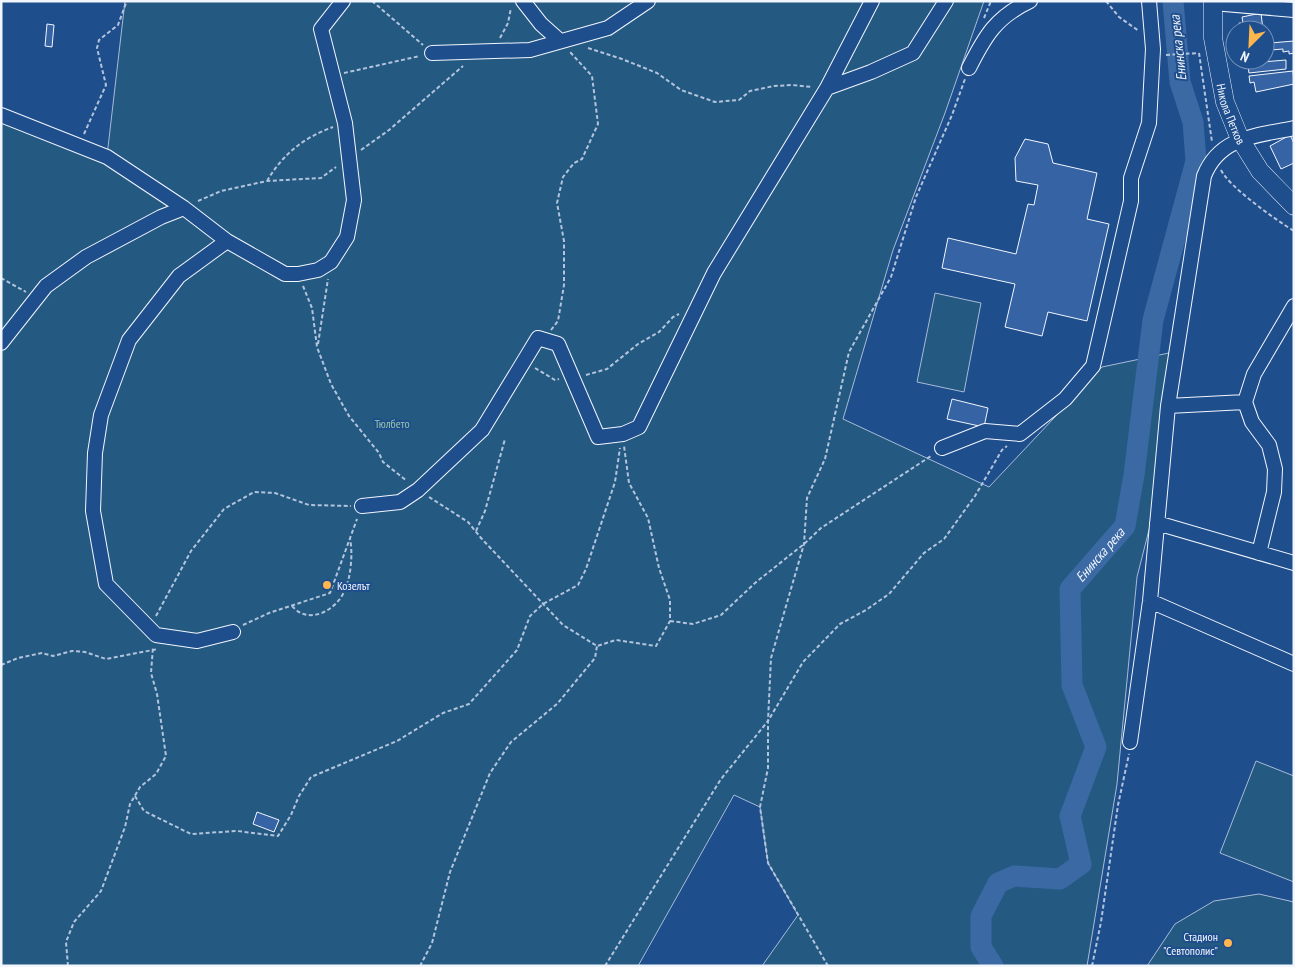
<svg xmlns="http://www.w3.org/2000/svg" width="1295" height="967" viewBox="0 0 1295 967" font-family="'PT Sans Narrow',sans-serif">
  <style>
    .green { fill: #245a82; stroke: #a8bbd7 }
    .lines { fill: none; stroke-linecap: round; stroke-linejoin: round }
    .river { stroke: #3b69a3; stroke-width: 21 }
    .building { fill: #3563a3; stroke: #f2f6ff }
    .minor-casing { stroke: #f2f6ff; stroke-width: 16 }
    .major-casing { stroke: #f2f6ff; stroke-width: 19 }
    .path { stroke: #b3c4dc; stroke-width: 2; stroke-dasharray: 4 2.5; stroke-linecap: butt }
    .minor { stroke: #1f4e8c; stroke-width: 14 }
    .major { stroke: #1f4e8c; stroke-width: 18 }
    .poi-dot { fill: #ffb74d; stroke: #1f4e8c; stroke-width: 2 }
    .labels { text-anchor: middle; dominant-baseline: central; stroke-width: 4; stroke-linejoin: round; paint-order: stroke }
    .street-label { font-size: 12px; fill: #f2f6ff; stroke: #1f4e8c }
    .park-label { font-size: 12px; fill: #97c8a6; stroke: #1f4e8c }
    .poi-label { font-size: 12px; fill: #f2f6ff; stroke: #1f4e8c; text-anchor: start }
    .water-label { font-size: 14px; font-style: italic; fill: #f2f6ff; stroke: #1f4e8c }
  </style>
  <rect width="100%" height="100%" fill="#1f4e8c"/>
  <path class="green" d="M125 1H984L945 113 893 250 843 419 989 487 1102 367 1169 353 1151 522 1137 577 1117 784 1087 966H762L798 915 768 863 760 807 734 795 638 966H1V115L107 156Z
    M935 293 981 303 964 392 917 382Z
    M1256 761 1294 776V882L1220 853Z
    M1259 894 1294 902V966H1147L1175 924 1214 901Z"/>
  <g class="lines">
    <path class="river" id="s1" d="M993 966 981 947V916L998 883 1014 876 1060 879 1081 864 1070 816 1096 747 1072 685 1070 589 1125 526 1134 475 1153 320 1196 161 1193 122 1180 82 1173 1"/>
  </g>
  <path class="building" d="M1261 13 1263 30H1241L1239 23H1243L1242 17Z
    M47 24 54 25 52 47 45 46Z
    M1294 41V53L1289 54V51L1283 52V49L1271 50 1270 43Z
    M1247 60H1262V62L1286 60V69L1249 73Z
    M1293 71 1294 84 1256 92 1254 82 1250 83 1249 76Z
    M1290 135 1294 143V163L1281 169 1270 146Z
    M1025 139 1048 144 1053 163 1097 173 1087 219 1109 224 1087 321 1048 312 1042 336 1005 327 1015 284 942 268 948 238 1016 254 1028 204 1034 205 1038 185 1016 181 1015 158Z
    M952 399 988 408 984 427 947 419Z
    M257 812 279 820 274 832 253 824Z"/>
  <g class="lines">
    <defs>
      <path id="minor" d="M523 1 541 24 560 41
        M1213 3 1294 10
        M432 53 530 50 608 28 648 1
        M969 68C985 36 996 17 1030 1
        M827 88 871 72 913 53 946 1
        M1 115 107 157 184 208 227 241 285 274H298L318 270 331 262 347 237 354 200 345 123 321 29 343 1
        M227 241 179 276 129 340 101 415 95 453 93 511 106 584 156 635 197 641 233 632
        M1 343 46 286 86 257 161 217 184 208
        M1168 406 1245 402
        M942 448 985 431 1020 434 1065 399 1093 366 1131 201V178L1149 123 1153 49 1149 1
        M362 506 400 502 418 490 482 430 538 338 558 344 598 437 623 434 639 427 714 273 827 88 872 1
        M1157 523 1294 563
        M1259 553 1274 492 1275 469 1269 445 1252 422 1245 402 1254 374 1294 306
        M1150 601 1294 664
        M1130 742 1150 601 1168 406 1204 176C1220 136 1257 136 1294 128"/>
      <g id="major">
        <path id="s2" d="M1213 1V38L1225 102 1240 139 1260 171 1294 206"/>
      </g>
    </defs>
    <use href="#minor" class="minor-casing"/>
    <use href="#major" class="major-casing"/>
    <path class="path" d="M372 1 423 45
      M1106 1 1119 17 1139 31
      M984 18 991 1
      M500 38 508 23 511 8
      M588 48 622 59 657 73 681 90 715 102 739 100 750 91 774 86 792 85 812 87
      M1199 53 1212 142
      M1166 55 1198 53
      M344 73 420 56
      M84 134 106 85 97 48 99 40 118 25 126 3 125 1
      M361 150 389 130 463 66
      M1221 170C1229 187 1276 220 1294 231
      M267 181C283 154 303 138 333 127
      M198 201 221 191 267 181 321 178 336 167
      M1 278 26 292
      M303 286 312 308 317 347 331 384 349 416 379 453 383 462 407 481
      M551 330 558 321 564 285V241L557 203 563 177 574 163 582 159 598 124 592 76 570 52
      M318 344 328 279
      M535 368 555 380 559 379
      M586 375 607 369 638 344 659 332 673 317 679 314
      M429 497 468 522 481 538 563 625 597 646 616 640 656 646 670 621V600L659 568 648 518 629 483 624 446
      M476 531 485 511 505 439
      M292 606C295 609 298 612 301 613 319 621 339 605 345 590 351 577 353 552 350 539
      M156 616 191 551 224 509 254 492 275 493 309 505 351 506
      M670 621 693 624 721 615 755 583 804 544 821 528 931 456
      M243 625 269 613 330 593 357 519
      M1 665 18 658 42 653 53 656 72 651 85 652 106 659 158 649
      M135 796 144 811 191 834 237 831 278 836 291 815 299 796 311 777 397 741 443 713 469 704 517 650 530 616 543 604 578 585 586 569 615 482 620 448
      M68 966 66 942 74 922 101 891 125 827 130 804 140 787 156 774 166 756 157 694 151 673 153 647
      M420 966 432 943 450 872 490 773 511 742 557 704 595 658 597 646
      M605 966 721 779 768 721 771 658 804 544 807 498 825 459 849 352 891 277 916 197 952 115 965 79
      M828 966 768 863 760 807 768 768V721L803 662 840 624 866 610 889 594 924 553 944 539 975 496 1002 450 1007 446
      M1092 966 1101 922 1118 805 1129 754"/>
    <use href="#minor" class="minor"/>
    <use href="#major" class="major"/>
  </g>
  <g class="poi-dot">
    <circle cx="327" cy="585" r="5"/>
    <circle cx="1228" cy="943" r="5"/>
  </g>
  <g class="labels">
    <g class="street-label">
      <text stroke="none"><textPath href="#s2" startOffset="115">Никола Петков</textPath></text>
    </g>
    <g class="park-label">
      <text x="392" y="423">Тюлбето</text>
    </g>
    <g class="poi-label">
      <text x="337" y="585">Козелът</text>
      <text x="1218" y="936" text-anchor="end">Стадион<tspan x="1218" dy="14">"Севтополис"</tspan></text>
    </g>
    <g class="water-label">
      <text transform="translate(1178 48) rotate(-96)">Енинска река</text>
      <text stroke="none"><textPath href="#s1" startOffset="511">Енинска река</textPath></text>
    </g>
  </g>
  <rect width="1295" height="967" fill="none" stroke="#f2f6ff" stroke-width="5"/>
  <g transform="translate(1250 45) rotate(204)"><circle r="24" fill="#1f4e8c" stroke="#7391ba"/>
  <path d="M0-4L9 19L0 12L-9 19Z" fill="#ffb74d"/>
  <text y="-8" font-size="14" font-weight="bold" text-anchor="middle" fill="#f2f6ff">N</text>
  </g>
</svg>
